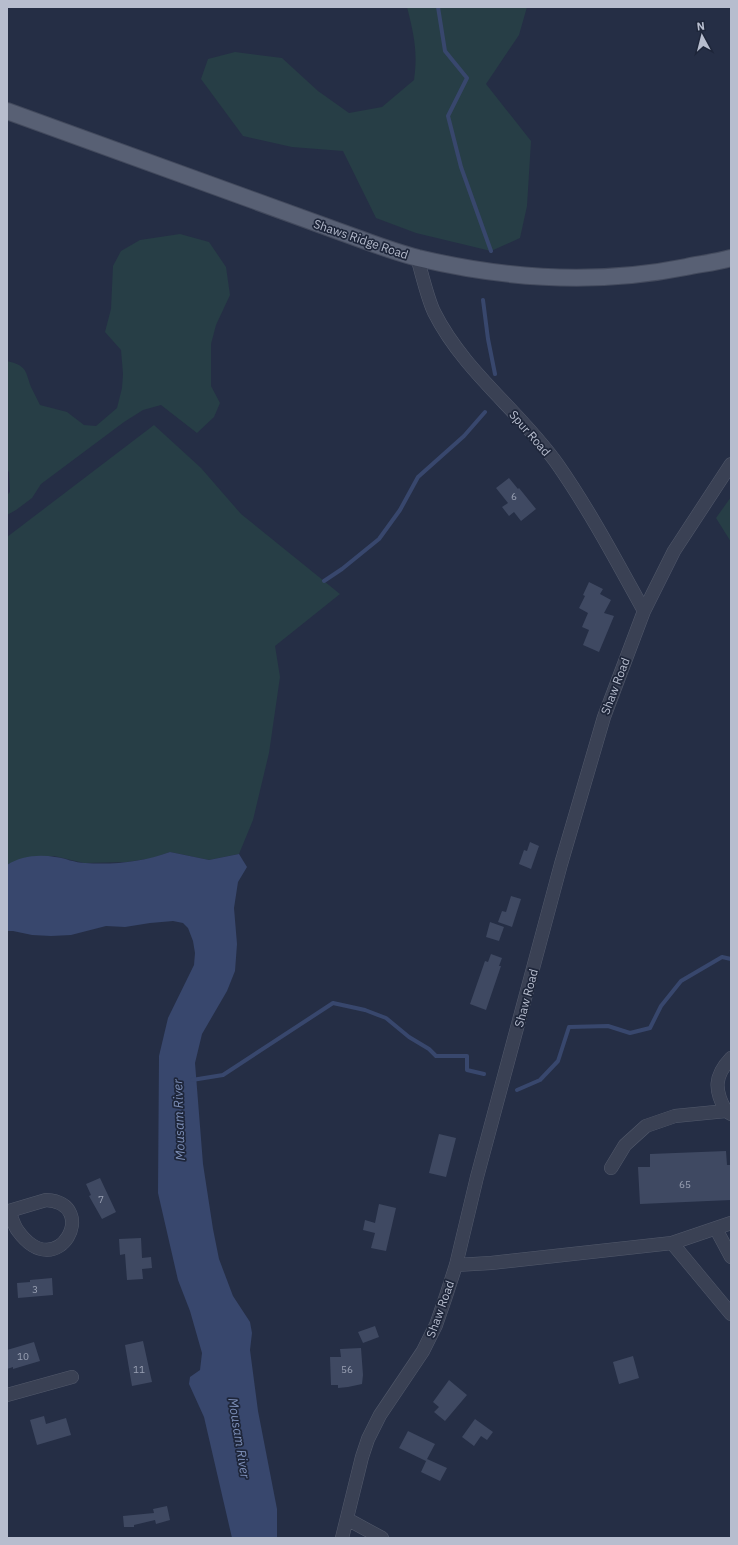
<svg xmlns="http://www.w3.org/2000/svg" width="738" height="1545" viewBox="0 0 738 1545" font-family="'IBM Plex Sans',sans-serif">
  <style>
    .green { fill: #273e46 }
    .water { fill: #38476d }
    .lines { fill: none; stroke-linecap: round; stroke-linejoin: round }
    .stream { stroke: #38476d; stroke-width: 4 }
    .building { fill: #3f4962 }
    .minor-casing { stroke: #52596b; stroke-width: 14 }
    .major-casing { stroke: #434a5d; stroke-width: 18 }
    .minor { stroke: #3a4154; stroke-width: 13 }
    .major { stroke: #586074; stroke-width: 16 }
    .labels { text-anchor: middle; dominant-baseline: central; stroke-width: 3.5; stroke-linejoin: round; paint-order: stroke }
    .number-label { font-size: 10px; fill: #99a0b3 }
    .street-label { font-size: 12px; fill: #b7bdce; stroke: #1e263a }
    .water-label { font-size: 13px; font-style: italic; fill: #7c8eb7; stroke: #1e263a }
  </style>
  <rect width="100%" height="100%" fill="#252e45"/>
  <path class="green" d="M407 7H527L519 35 486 84 531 141 527 206 520 238 491 251 416 233 376 218 343 151 292 147 243 136 201 79 208 59 235 52 282 58 318 91 349 113 382 107 414 80C418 52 414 35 407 7Z
    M180 234 209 242 226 267 230 295 216 325 211 344V386L220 403 214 417 197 433 161 405 143 410 124 422 41 484 32 498 16 510 7 515V495L10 492 9 472 7 470V361C27 366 25 370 31 387 34 393 37 399 40 405L67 412 84 425 96 426 117 408 122 388 123 374 121 350 105 332 111 309 113 266 121 251 140 240Z
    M154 425 201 468 241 514 340 594 275 646 280 677 269 753 253 820 239 854 209 860 170 852 153 858 127 862 84 863 54 856 11 863 7 865V537Z
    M731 497V542L716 518Z"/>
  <path class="water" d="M170 852 209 860 239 854 247 867 238 882 234 908 237 944 235 971 227 991 202 1034 195 1063 203 1164 213 1229 219 1259 233 1296 250 1322 252 1333 250 1350 258 1411 277 1509V1538H232L204 1417 189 1384 190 1377 200 1370 202 1353 190 1311 178 1280 158 1193 159 1056 168 1018 194 965 195 953 193 941 188 928 183 923 173 921 150 923 125 927 106 926 71 935 51 936 32 935 13 931H7V865C20 856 39 854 55 857 65 858 75 863 85 863 113 865 143 862 170 852Z"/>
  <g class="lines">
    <path class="stream" d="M438 7 445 51 467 78 448 116 461 167 491 251
      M483 300 488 339 495 374
      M324 581 342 569 379 539 400 510 418 477 464 436 485 412
      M192 1080 223 1075 333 1003 365 1010 386 1018 409 1037 429 1049 436 1056H467V1070L484 1074
      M517 1090 540 1080 558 1061 569 1027 608 1026 630 1033 650 1028 661 1006 681 981 722 957 731 959"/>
  </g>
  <path class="building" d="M509 478 518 489 519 488 536 509 521 521 514 512 509 516 502 507 508 503 496 488Z
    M589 582 603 589 600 594 611 600 604 613 614 616 599 652 583 645 589 630 582 627 588 613 579 608 585 596 583 595Z
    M530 842 539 846 531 869 519 864 524 850 527 851Z
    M511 896 521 899 512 927 498 922 502 911 506 912Z
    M490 922 504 927 499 941 486 937Z
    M491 954 502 958 499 966H501L486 1010 470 1004 485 961 488 962Z
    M439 1134 456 1138 446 1177 429 1173Z
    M726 1151 727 1165H731V1200L640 1204 638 1167H650V1154Z
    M100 1178 116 1212 102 1219 89 1196 91 1195 86 1184Z
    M379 1204 396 1208 386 1251 371 1248 375 1233 363 1230 365 1220 375 1223Z
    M141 1238 142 1258 151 1257 152 1268 142 1269 143 1279 127 1280 125 1254 120 1255 119 1239Z
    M52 1278 53 1295 18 1298 17 1283 30 1282V1280Z
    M375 1326 379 1337 363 1343 358 1332Z
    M143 1341 152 1382 132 1386 125 1345Z
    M34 1342 40 1361 13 1369V1367L7 1369V1350Z
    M361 1348 363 1375 362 1384 348 1387 338 1388V1385H331L330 1357H341L340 1349Z
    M633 1356 639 1378 619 1384 613 1362Z
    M449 1380 467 1395 445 1421 434 1412 439 1407 433 1402Z
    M44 1416 46 1424 66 1418 71 1435 37 1445 30 1420Z
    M475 1419 493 1432 487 1440 481 1436 474 1446 462 1437Z
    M408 1431 435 1444 426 1461 399 1448Z
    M427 1459 447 1468 440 1481 421 1472Z
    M167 1506 170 1520 156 1524 155 1520 134 1525V1527H124L123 1516 154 1513 153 1509Z"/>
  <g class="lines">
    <defs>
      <path id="minor" d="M417 257C422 274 427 297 434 312 464 372 520 411 558 465 590 511 617 562 644 611
        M726 1111C714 1090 714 1076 731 1058
        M611 1168 625 1145 646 1126 675 1116 726 1111 731 1114
        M46 1200C101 1203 58 1286 18 1231 14 1226 12 1218 9 1211Z
        M716 1229 731 1257
        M672 1243 731 1314
        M456 1265 491 1263 672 1243 731 1223
        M7 1395 72 1377
        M347 1519 382 1538
        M342 1538 362 1457 368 1439 380 1415 423 1351 436 1325 446 1296 456 1265 477 1177 561 864 604 717 644 611 674 551 731 464"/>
      <path id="major" d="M7 111 360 239C379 246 399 253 418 258 506 279 597 285 686 267 701 264 717 262 731 258"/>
    </defs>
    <use href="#minor" class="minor-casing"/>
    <use href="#major" class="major-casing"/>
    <use href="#minor" class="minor"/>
    <use href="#major" class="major"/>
  </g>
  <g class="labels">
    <g class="number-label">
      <text x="514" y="496">6</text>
      <text x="685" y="1184">65</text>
      <text x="101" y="1199">7</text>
      <text x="35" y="1289">3</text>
      <text x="23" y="1356">10</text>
      <text x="139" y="1369">11</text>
      <text x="347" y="1369">56</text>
    </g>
    <g class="street-label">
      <text transform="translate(361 239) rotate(19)">Shaws Ridge Road</text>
      <text transform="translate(530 433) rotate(49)">Spur Road</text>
      <text transform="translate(615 686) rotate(-69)">Shaw Road</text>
      <text transform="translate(526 998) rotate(-75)">Shaw Road</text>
      <text transform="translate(440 1309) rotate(-70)">Shaw Road</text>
    </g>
    <g class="water-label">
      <text transform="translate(179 1120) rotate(-92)">Mousam River</text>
      <text transform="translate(239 1438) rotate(81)">Mousam River</text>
    </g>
  </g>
  <rect width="738" height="1545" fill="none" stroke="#b7bdce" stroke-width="16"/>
  <g transform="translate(702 36) rotate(353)" stroke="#1e263a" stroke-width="3" paint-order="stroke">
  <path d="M0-3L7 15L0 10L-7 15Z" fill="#b7bdce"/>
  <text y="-6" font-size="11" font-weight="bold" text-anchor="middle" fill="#b7bdce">N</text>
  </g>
</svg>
